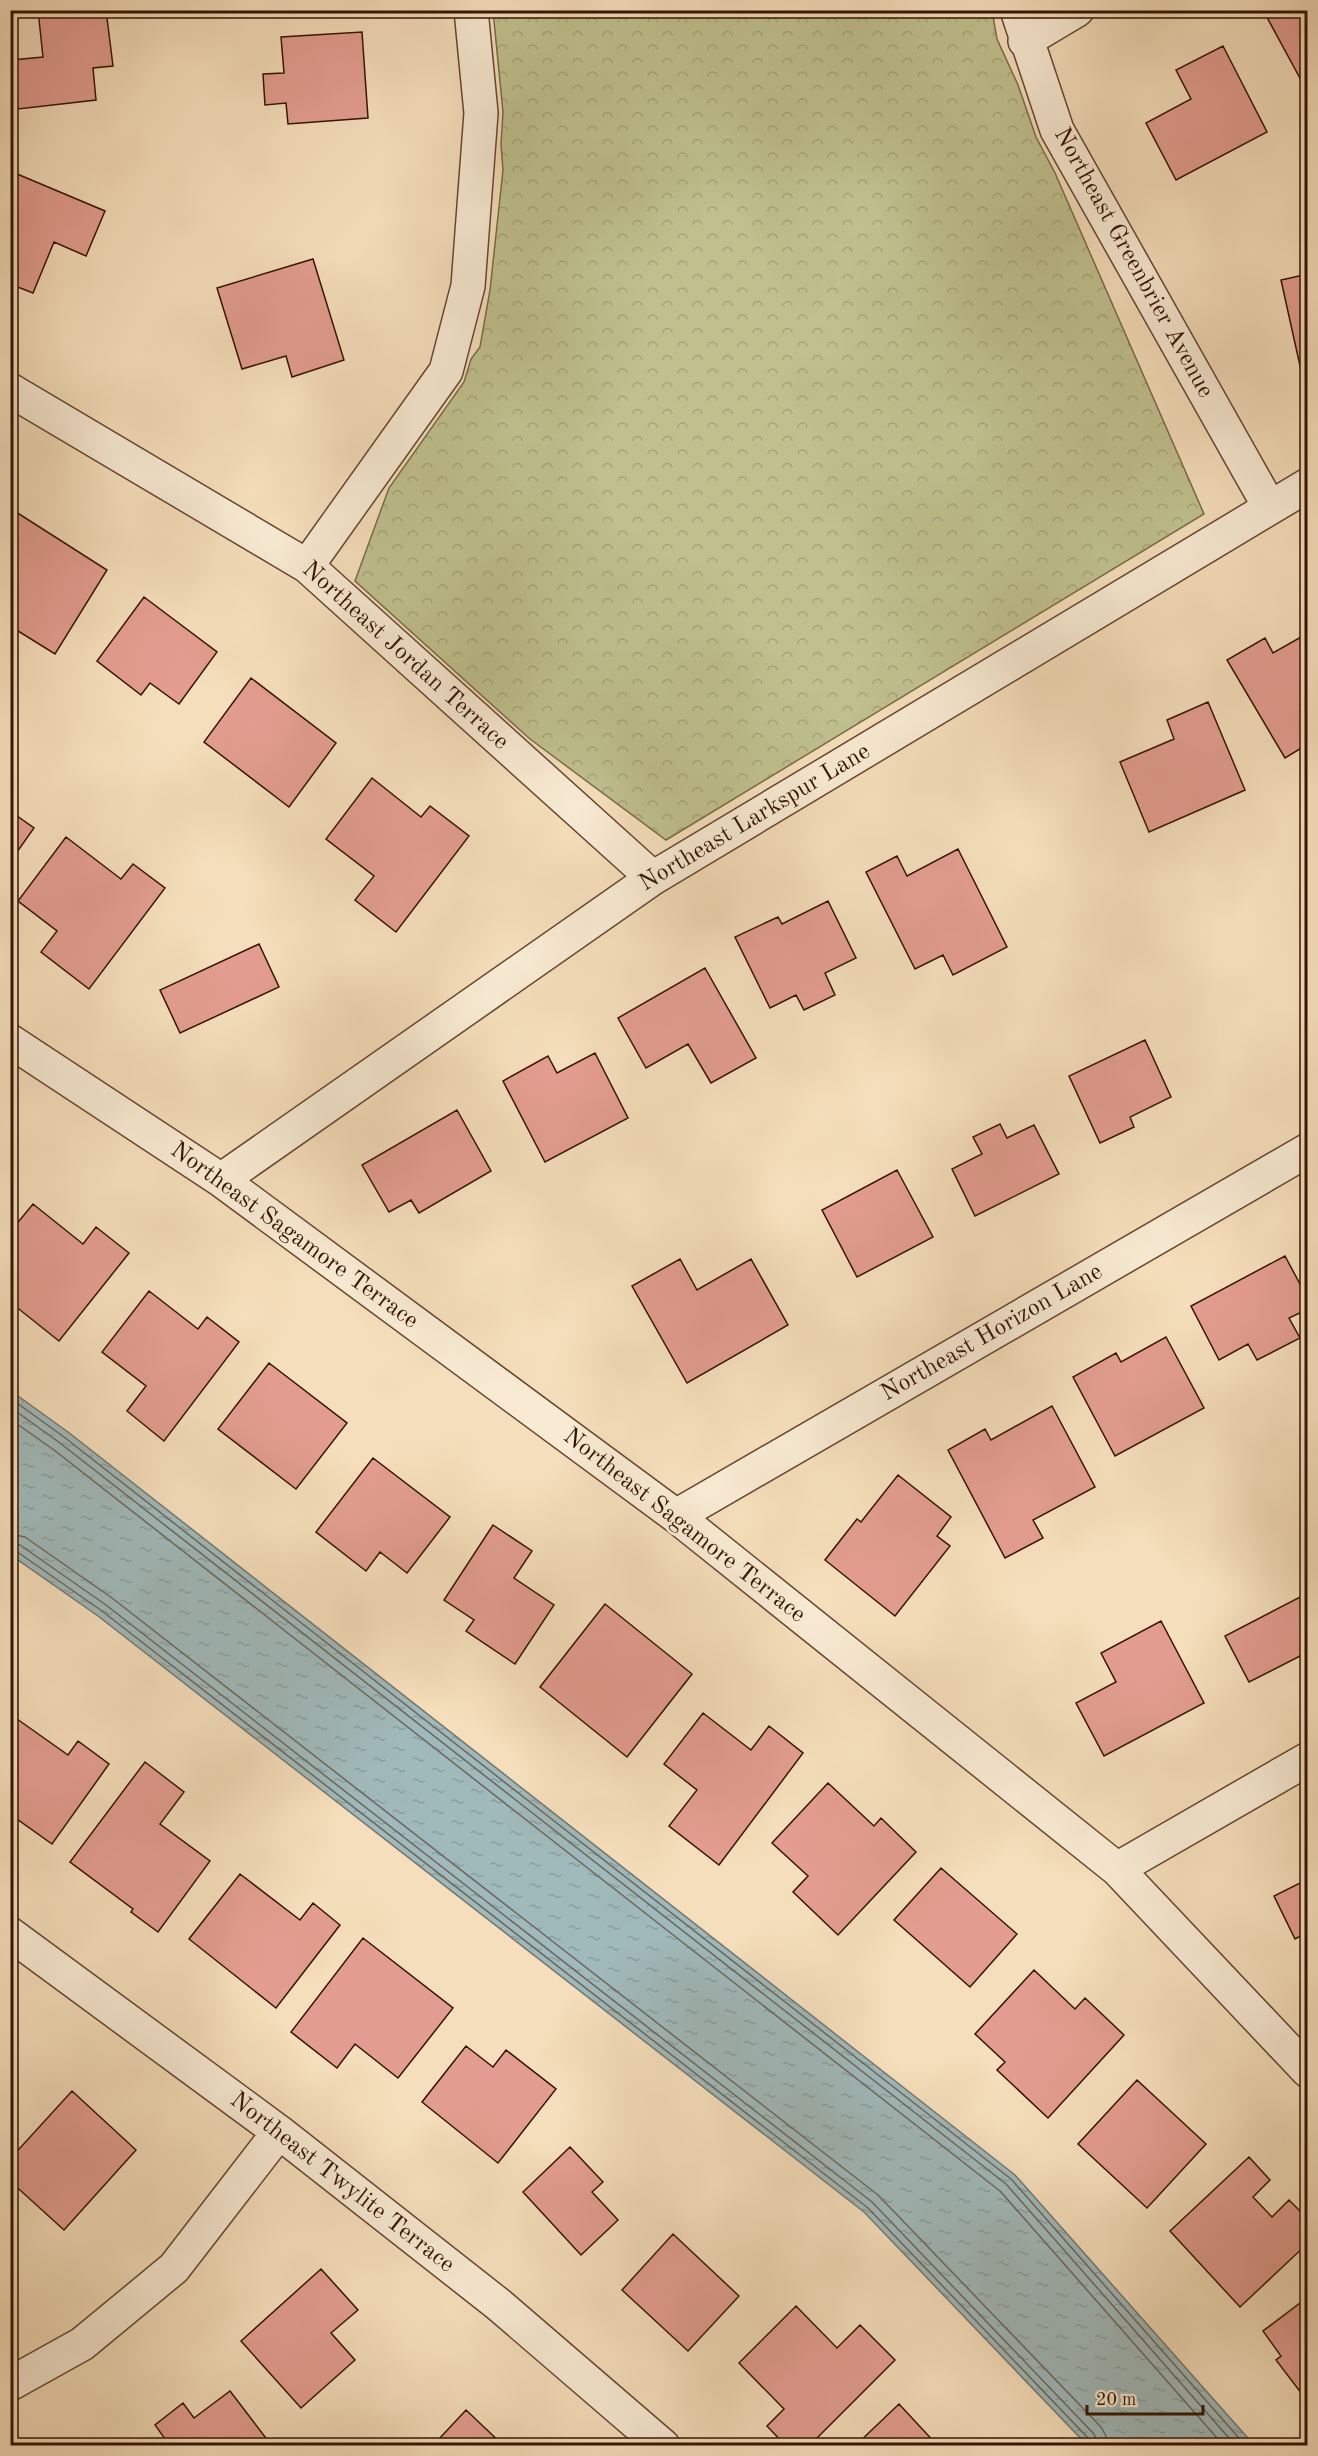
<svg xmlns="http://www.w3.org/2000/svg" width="1318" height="2456" viewBox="0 0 1318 2456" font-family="'Old Standard TT',serif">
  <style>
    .forest { fill: url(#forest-crowns); stroke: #796a47; stroke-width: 1.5 }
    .water { fill: url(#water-ripples); stroke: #747770; stroke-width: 1.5 }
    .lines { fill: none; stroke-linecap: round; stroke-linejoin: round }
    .shore { stroke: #6a665d; stroke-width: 1.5 }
    .building { fill: #e39d90; stroke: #331400; stroke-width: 1.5 }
    .street-casing { stroke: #64462f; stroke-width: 36 }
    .street { stroke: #f8ead3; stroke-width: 33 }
    .labels { text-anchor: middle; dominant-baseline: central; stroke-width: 6; stroke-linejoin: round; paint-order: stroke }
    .street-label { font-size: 24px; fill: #331400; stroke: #f8ead3 }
  </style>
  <defs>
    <pattern id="forest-crowns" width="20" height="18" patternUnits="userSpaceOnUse" patternTransform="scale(1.5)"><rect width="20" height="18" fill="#bfc08e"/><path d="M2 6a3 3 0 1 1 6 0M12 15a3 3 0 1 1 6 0" fill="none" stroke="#a5a479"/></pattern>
    <pattern id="water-ripples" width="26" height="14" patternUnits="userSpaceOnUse" patternTransform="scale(1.5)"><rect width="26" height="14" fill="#a0b9ba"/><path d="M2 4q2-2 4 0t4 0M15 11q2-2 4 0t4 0" fill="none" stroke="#8a9e9e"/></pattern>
  </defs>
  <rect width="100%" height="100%" fill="#f5debb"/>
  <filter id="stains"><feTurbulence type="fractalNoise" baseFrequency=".00333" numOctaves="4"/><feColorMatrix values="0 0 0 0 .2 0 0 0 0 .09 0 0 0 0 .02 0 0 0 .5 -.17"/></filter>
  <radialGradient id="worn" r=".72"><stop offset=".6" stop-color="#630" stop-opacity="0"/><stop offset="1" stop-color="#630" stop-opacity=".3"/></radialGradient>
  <path class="forest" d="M493 11H992L997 39 1018 85 1036 137 1055 173 1204 514 666 840 530 739 355 581 389 488 464 382 471 359 480 347 490 290 503 170 501 145 503 112Z"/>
  <path class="water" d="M11 1391 68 1432 1015 2175 1254 2445H1087L864 2212 98 1616 11 1555Z"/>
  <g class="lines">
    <path class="shore" d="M10 1398 64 1437 1011 2179 1246 2446
      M10 1407 60 1443 1006 2184 1236 2446
      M10 1419 54 1450 1000 2191 1224 2446
      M10 1534 25 1537 112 1598 878 2195 1101 2427 1106 2436 1107 2446
      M10 1543 20 1545 106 1605 872 2202 1094 2434 1098 2446
      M10 1550 16 1551 102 1611 868 2208 1089 2439 1091 2446"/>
  </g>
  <path class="building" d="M38 10H106L113 66 93 68 96 100 18 109 12 60 43 57Z
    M1263 10H1308V93Z
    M362 32 368 118 288 124 286 103 265 105 263 74 284 73 281 37Z
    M1223 46 1267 132 1176 180 1146 123 1191 99 1176 70Z
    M10 171 105 211 86 256 54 242 33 293 10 284Z
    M313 259 344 360 292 377 286 356 242 369 217 288Z
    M1308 274V383L1304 384 1281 280Z
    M16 512 107 570 55 654 10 626V521Z
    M144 597 217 652 179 704 150 683 141 695 97 661Z
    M1308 633V707L1300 711 1308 723V744L1285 758 1227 660 1265 638 1273 653Z
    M251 678 336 743 289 807 204 742Z
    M1208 702 1245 790 1149 832 1120 762 1174 739 1167 720Z
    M372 778 421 817 430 806 469 836 396 932 355 900 374 876 326 839Z
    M10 811 34 828 10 862Z
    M66 837 121 879 133 864 165 888 89 989 41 952 57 931 18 901Z
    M958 849 1007 947 953 975 943 955 915 969 866 872 897 856 907 876Z
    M828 901 856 958 825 973 835 995 804 1010 796 995 770 1008 735 937 778 917 782 924Z
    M259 944 279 987 180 1033 160 990Z
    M705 968 756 1058 711 1083 688 1044 646 1068 618 1018Z
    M1145 1040 1171 1097 1130 1117 1134 1127 1100 1143 1069 1076Z
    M595 1053 628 1118 545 1162 503 1081 548 1056 557 1073Z
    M457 1110 491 1171 419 1213 411 1200 389 1212 362 1165Z
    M1000 1124 1007 1138 1034 1125 1059 1174 975 1216 952 1169 982 1154 973 1137Z
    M897 1170 933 1237 857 1277 822 1210Z
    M33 1204 83 1244 96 1227 129 1253 59 1341 10 1302V1232Z
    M1285 1256 1308 1299V1309L1289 1318 1300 1338 1257 1360 1248 1344 1219 1360 1191 1306Z
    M680 1259 697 1290 751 1259 788 1325 687 1383 632 1286Z
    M149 1291 198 1329 207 1317 239 1342 164 1441 127 1411 146 1386 102 1352Z
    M1166 1337 1204 1408 1115 1456 1073 1377 1116 1353 1121 1362Z
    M269 1363 347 1423 296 1489 218 1429Z
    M1052 1406 1095 1487 1033 1520 1043 1538 1005 1558 948 1450 985 1429 991 1440Z
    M373 1458 450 1517 407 1573 380 1552 366 1571 316 1532Z
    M898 1475 951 1517 937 1536 950 1546 895 1616 825 1560 857 1519 861 1522Z
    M493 1525 532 1551 514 1578 554 1605 515 1664 466 1631 474 1620 444 1600Z
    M1304 1595 1308 1603V1652L1249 1682 1225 1636Z
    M605 1604 692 1674 627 1757 540 1687Z
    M1161 1621 1204 1703 1104 1756 1076 1703 1116 1682 1101 1653Z
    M703 1713 751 1750 769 1726 803 1753 719 1865 669 1826 697 1790 664 1764Z
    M10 1714 68 1755 78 1741 109 1764 52 1844 10 1814Z
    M145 1762 184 1792 160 1824 210 1861 158 1932 131 1912 133 1909 70 1862Z
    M828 1783 874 1826 881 1818 916 1852 838 1935 793 1892 808 1876 772 1843Z
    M941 1868 1017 1934 970 1987 894 1920Z
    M240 1874 300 1920 313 1903 340 1925 276 2008 189 1939Z
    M1308 1879V1932L1295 1939 1274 1896Z
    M363 1938 453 2008 398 2078 355 2044 337 2068 291 2032Z
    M1034 1970 1075 2009 1085 1998 1124 2035 1048 2118 997 2070 1005 2062 975 2034Z
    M466 2046 493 2067 506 2050 556 2089 498 2163 422 2102Z
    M1137 2080 1206 2144 1147 2208 1078 2144Z
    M72 2091 136 2150 64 2230 10 2181V2159Z
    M570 2147 603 2182 592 2192 618 2220 581 2255 523 2192Z
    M1249 2157 1270 2180 1253 2197 1272 2217 1289 2200 1308 2219V2243L1240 2307 1170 2231Z
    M673 2234 739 2296 688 2351 622 2290Z
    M321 2269 358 2310 331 2333 355 2360 301 2408 241 2341Z
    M1308 2297V2402L1276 2360 1281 2356 1263 2331Z
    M796 2306 837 2348 860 2325 895 2360 809 2446H786L767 2426 784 2409 739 2363Z
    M230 2391 272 2446H170L155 2425 183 2403 194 2418Z
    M899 2404 938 2446H855Z
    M466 2410 504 2446H443L438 2440Z"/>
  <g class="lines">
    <defs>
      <path id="street" d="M1017 10 1057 130 1269 506
        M1025 41 1077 10
        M10 390 307 566 653 878
        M307 566 446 371 468 286 481 113 471 10
        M10 1041 221 1180 676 1516 1117 1869 1308 2071
        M221 1180 653 878 1308 485
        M676 1516 1308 1150
        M1117 1869 1308 1759
        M10 1934 279 2132 498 2304 663 2446
        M10 2384 82 2344 174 2268 279 2132"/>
    </defs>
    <use href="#street" class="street-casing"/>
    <use href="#street" class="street"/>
  </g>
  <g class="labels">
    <g class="street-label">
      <text transform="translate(1133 263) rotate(61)">Northeast Greenbrier Avenue</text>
      <text transform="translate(405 656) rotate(42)">Northeast Jordan Terrace</text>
      <text transform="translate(755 818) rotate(-31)">Northeast Larkspur Lane</text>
      <text transform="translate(294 1236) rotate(36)">Northeast Sagamore Terrace</text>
      <text transform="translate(992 1333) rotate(-30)">Northeast Horizon Lane</text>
      <text transform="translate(684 1526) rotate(38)">Northeast Sagamore Terrace</text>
      <text transform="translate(342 2183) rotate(38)">Northeast Twylite Terrace</text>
    </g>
  </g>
  <rect width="1318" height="2456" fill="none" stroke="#f5debb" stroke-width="36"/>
  <rect x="12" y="12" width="1294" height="2432" fill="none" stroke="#331400" stroke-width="3"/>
  <rect x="18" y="18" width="1282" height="2420" fill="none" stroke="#331400" stroke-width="1.5"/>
  <path d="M1087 2405v9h116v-9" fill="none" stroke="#331400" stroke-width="3"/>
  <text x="1096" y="2405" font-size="18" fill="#331400" stroke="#f8ead3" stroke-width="4.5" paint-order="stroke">20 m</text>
  <rect width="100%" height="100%" filter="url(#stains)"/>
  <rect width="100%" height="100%" fill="url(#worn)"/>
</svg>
